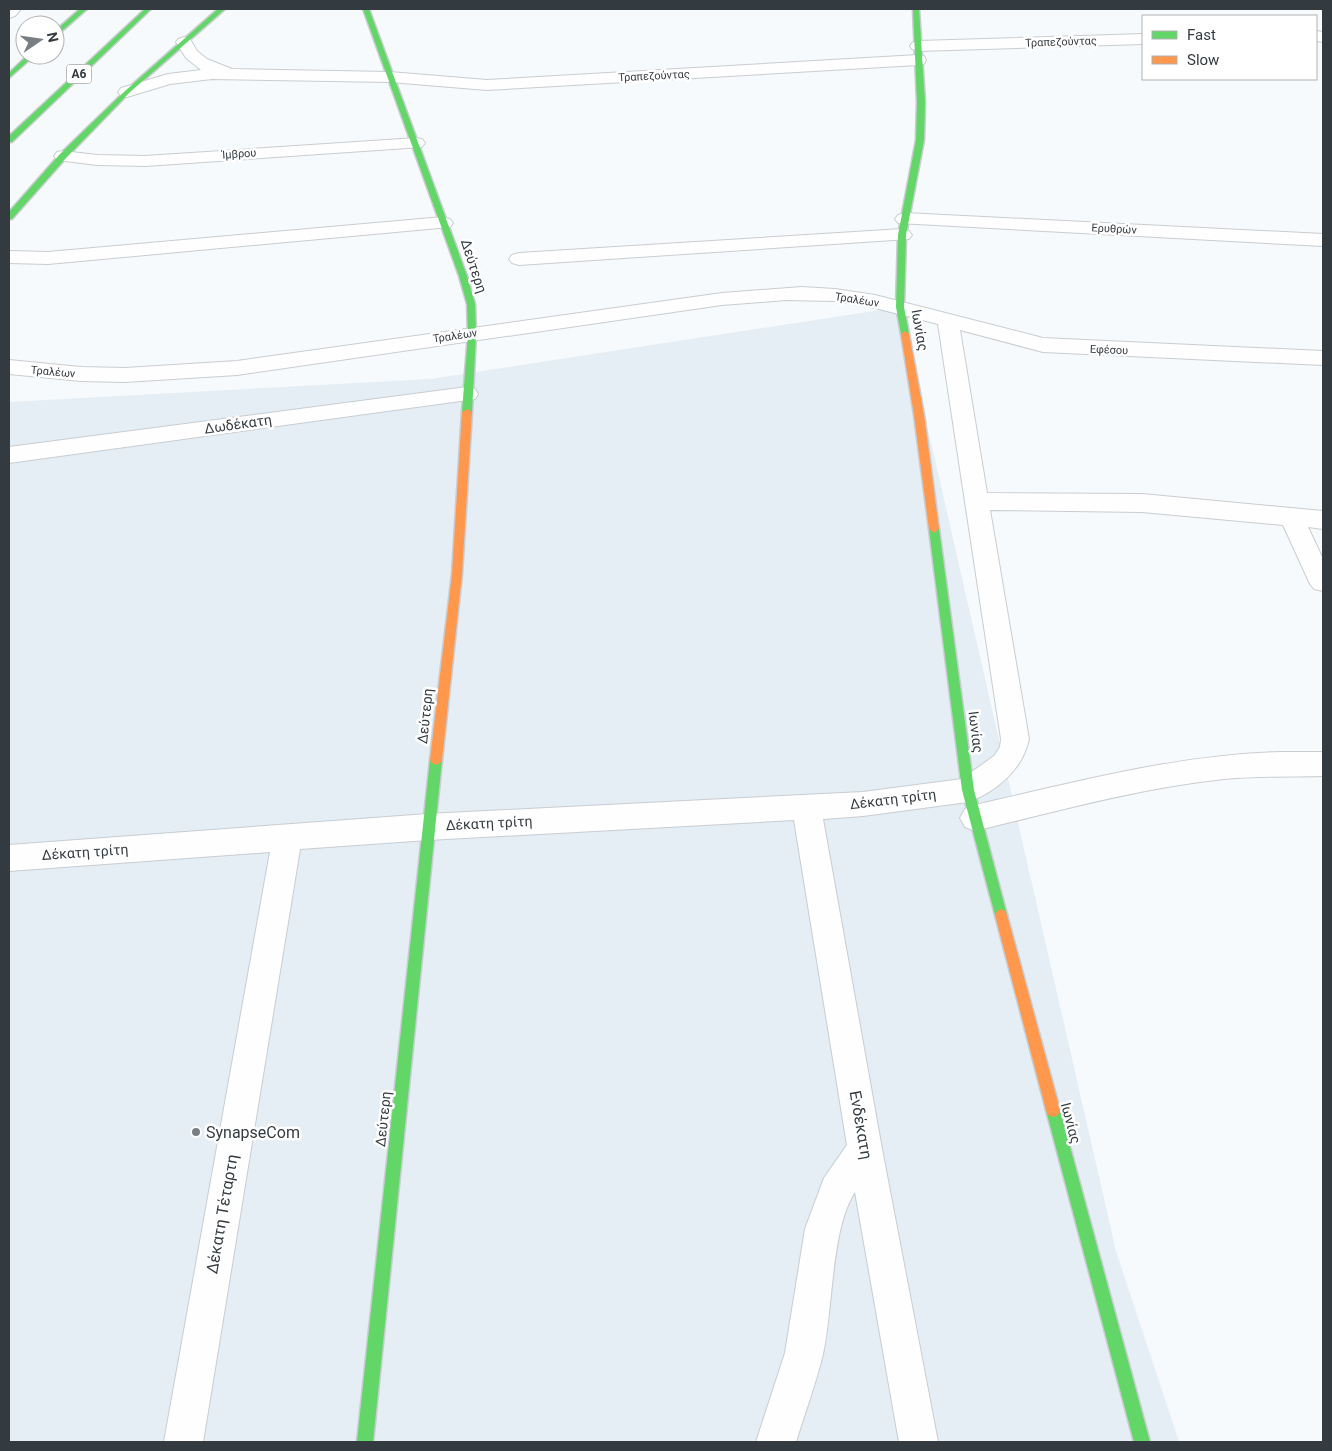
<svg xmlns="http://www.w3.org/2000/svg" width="1332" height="1451" viewBox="0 0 1332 1451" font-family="Roboto,sans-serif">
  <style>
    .built { fill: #e4eef4 }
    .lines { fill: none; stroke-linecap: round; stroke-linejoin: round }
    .street-casing { stroke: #c9cdd1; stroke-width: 2 }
    .fast-casing { stroke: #c9cdd1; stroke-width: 3 }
    .slow-casing { stroke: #c9cdd1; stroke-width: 3 }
    .street { fill: #fefeff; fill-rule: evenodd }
    .fast { fill: #63d668; fill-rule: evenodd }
    .slow { fill: #ff974d; fill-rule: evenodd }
    .poi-dot { fill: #787e82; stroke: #fff; stroke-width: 2 }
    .labels { text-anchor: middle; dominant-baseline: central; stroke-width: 5; stroke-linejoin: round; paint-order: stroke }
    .far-street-label { font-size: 11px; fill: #343b40; stroke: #fff }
    .shield { fill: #fff; stroke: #717679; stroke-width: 1 }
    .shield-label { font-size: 12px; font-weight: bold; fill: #343b40 }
    .street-label { font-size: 14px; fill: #343b40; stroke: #fff }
    .near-street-label { font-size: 16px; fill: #343b40; stroke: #fff }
    .near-poi-label { font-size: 16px; fill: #343b40; stroke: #fff; text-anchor: start }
  </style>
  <rect width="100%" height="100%" fill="#f7fafc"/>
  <path class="built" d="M900 307 1116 1251 1179 1442H9V402L430 379Z"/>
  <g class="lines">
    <defs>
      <path id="street" d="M9 9H21L15 16 9 18Z
        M1316 31 1323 32V42L1316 41Z
        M1143 34V44L918 51 912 49 910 46 912 43 918 41Z
        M184 37 190 39 197 51 207 59 232 69 390 72 487 80 918 55 924 56 926 60 924 64 918 65 487 90 390 82 212 79 170 84 127 97 121 96 118 92 121 88 168 74 201 70 186 58 176 42 178 39Z
        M416 138 422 139 425 143 422 147 145 166 97 165 57 160 54 156 57 152 63 151 97 155 145 156Z
        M905 213 1323 234V246L898 223 895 219 898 215Z
        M443 217 450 219 453 223 450 227 48 264 9 263V251L48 252Z
        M902 229 909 231 912 235 909 239 519 265 512 263 509 259 512 255 519 253Z
        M802 287 835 289 875 295 1043 338 1323 351V365L1043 352 960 330 987 493 1142 494 1323 511V529L1308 527 1323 559V591L1314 589 1310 584 1283 525 1142 512 990 510 1029 739C1023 769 996 792 968 802L863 816 823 819 882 1149 938 1442H899L855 1192C831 1228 833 1309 823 1354 816 1383 805 1413 796 1442H756L785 1353 805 1229 824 1178 847 1145 794 820 428 840 300 849 203 1442H164L270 852 9 871V845L428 814 863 792 962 779 994 756 1000 747 1001 739 938 324 875 308 835 301 786 300 722 305 237 375 125 382 81 381 9 374V360L81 367 125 368 237 361 722 293Z
        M467 387 475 389 478 394 475 399 9 463V447Z
        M1280 752H1323V776C1290 777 1257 776 1224 779 1140 788 1057 811 975 831L965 827 960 818 965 809 975 805C1076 782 1176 755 1280 752Z"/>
      <path id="fast" d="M80 9H87L55 37V31Z
        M145 9H151L12 142H9V136Z
        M218 9H225L129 93 66 158 12 219H9V212L60 154 125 91Z
        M363 9H369L467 276 475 304 476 334 472 412 467 415 462 412 468 334 467 304 459 276Z
        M913 9H919L925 102 924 140 906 235 904 307 909 334 905 337 901 334 896 307 898 235 916 140 917 102Z
        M28 55H35L9 78V73Z
        M934 525 939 529 974 790 1007 915 1005 919 1001 921 997 919 995 915 962 790 929 529Z
        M436 755 440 757 442 760 373 1442H357L430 760 432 757Z
        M1053 1103 1058 1105 1060 1110 1150 1442H1134L1046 1110 1048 1105Z"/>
      <path id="slow" d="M905 331 909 334 924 415 939 529 934 533 929 529 914 415 901 334Z
        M467 409 472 412 462 574 442 760 440 763 436 765 432 763 430 760 452 574 462 412Z
        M1001 909 1005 911 1007 915 1060 1110 1058 1115 1053 1117 1048 1115 1046 1110 995 915 997 911Z"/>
    </defs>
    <use href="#street" class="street-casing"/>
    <use href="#fast" class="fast-casing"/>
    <use href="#slow" class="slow-casing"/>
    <use href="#street" class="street"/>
    <use href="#fast" class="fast"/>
    <use href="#slow" class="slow"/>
  </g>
  <circle class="poi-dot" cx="196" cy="1132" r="5"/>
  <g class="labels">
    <g class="far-street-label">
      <text transform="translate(1061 42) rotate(-2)">Τραπεζούντας</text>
      <text transform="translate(654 76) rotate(-3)">Τραπεζούντας</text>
      <text transform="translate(239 154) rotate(-4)">Ίμβρου</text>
      <text transform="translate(1114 229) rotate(3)">Ερυθρών</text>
      <text transform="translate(857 300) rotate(9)">Τραλέων</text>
      <text transform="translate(455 336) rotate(-8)">Τραλέων</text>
      <text transform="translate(1109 350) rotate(2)">Εφέσου</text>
      <text transform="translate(53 372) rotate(5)">Τραλέων</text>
    </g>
    <rect class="shield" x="66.5" y="64.5" width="25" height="19" rx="4"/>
    <g class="shield-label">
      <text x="79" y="74">Α6</text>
    </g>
    <g class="street-label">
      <text transform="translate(474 266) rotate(72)">Δεύτερη</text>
      <text transform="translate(920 330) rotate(80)">Ιωνίας</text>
      <text transform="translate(238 424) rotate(-8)">Δωδέκατη</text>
      <text transform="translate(425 716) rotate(-84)">Δεύτερη</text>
      <text transform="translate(976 732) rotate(83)">Ιωνίας</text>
      <text transform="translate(893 799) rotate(-7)">Δέκατη τρίτη</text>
      <text transform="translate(489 823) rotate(-3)">Δέκατη τρίτη</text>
      <text transform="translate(85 852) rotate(-4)">Δέκατη τρίτη</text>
      <text transform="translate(383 1119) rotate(-84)">Δεύτερη</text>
      <text transform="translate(1071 1123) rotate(75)">Ιωνίας</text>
    </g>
    <g class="near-street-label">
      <text transform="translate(861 1125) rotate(80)">Ενδέκατη</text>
      <text transform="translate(222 1214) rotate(-80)">Δέκατη Τέταρτη</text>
    </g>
    <g class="near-poi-label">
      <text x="206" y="1132">SynapseCom</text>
    </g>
  </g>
  <rect width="1332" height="1451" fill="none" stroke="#343b40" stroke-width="20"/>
  <rect x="1142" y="15" width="175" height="65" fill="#ffffff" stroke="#aeb1b3"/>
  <rect x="1152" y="31" width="25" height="8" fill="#63d668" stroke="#aeb1b3"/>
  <text x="1187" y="40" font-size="15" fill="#343b40">Fast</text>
  <rect x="1152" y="56" width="25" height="8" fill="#ff974d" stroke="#aeb1b3"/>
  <text x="1187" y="65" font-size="15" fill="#343b40">Slow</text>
  <g transform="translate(40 40) rotate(77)"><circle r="24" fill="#ffffff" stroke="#aeb1b3"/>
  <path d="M0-4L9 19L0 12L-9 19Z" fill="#787e82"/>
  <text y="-8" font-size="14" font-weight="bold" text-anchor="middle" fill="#343b40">N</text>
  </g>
</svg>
